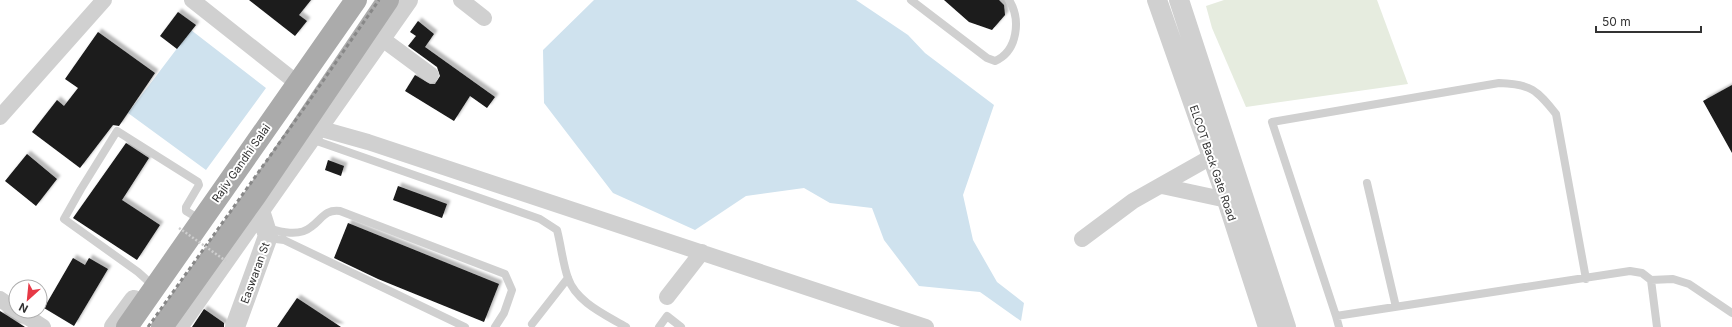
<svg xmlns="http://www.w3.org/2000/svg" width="1732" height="327" viewBox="0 0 1732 327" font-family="Inter,sans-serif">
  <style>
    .green { fill: #e6ecdf }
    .water { fill: #cfe2ee }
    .building { fill: #1a1a1a; filter: url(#shadow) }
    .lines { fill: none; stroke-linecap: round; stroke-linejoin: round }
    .service { stroke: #d0d0d0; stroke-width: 8 }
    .minor { stroke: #d0d0d0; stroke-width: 16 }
    .tertiary { stroke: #d0d0d0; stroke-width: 20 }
    .primary { stroke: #ababab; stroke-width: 22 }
    .rail { stroke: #888; stroke-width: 3; stroke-dasharray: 4 3; stroke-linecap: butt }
    .path-bridge { stroke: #cdcdcd; stroke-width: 2.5; stroke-dasharray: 2 2; stroke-linecap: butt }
    .labels { text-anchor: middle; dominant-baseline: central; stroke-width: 4; stroke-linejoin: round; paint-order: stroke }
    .street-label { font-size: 11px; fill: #333; stroke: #fff }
  </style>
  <defs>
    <filter id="shadow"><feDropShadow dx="3.5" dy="-3.5" stdDeviation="1" flood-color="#0004"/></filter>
  </defs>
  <rect width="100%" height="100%" fill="#fff"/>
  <path class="green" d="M1224 0H1377L1408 84 1246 107 1212 28 1206 6Z"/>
  <path class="water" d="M594 0H856L908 35 925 53 994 105 963 195 973 240 997 282 1024 303 1021 321 980 292 919 286 884 240 872 208 830 203 804 188 746 196 695 230 613 193 544 103 543 50Z
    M191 30 266 88 206 170 128 113Z"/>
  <path class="building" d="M249 0H311L299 15 307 21 295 36Z
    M944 0H999L1004 5 1005 15 992 30 969 22Z
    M178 12 196 25 177 49 160 36Z
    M418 21 434 34 425 47 495 97 487 108 470 96 454 121 405 91 415 75 430 84H435L440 76 437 67 408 46 416 36 410 32Z
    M98 32 155 73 119 126 113 125 80 168 32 132 57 100 64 106 78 88 65 79Z
    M1732 85V153L1703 101Z
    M126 143 149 158 122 200 160 225 137 260 73 218Z
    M27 154 57 179 36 206 5 181Z
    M328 160 344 166 341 176 325 170Z
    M398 186 447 204 442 218 393 200Z
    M348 223 499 284 484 322 378 279 334 258Z
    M73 258 85 265 89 258 108 269 74 326 44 308Z
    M297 298 341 327H277Z
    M204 309 224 323V327H192Z
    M0 311 11 318 25 327H0Z"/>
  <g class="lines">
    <path class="service" d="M911 0 987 58 995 61C1018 51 1021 19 1009 0
      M311 139 540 219 557 230C561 245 563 265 568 278 576 302 606 315 626 327
      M1367 183 1396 307
      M268 228C281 232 299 237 311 227 322 219 325 209 340 211L505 274 512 290 504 313 495 327
      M268 238 284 240 465 327
      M1651 280 1673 279 1689 284 1732 313
      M148 281 138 272 64 219 81 189 117 131 198 182 199 185 186 207V211L196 217
      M1336 316 1272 122 1499 83C1531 84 1537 90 1556 114L1586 279
      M532 324 568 278
      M659 327 667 316 681 327
      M1339 327 1336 316 1630 271 1642 273 1651 280 1657 327"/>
    <path class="minor" d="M192 0 297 83
      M461 0 484 18
      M381 38 431 75
      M0 117 104 0
      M318 128 368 142 926 327
      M1162 186 1227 200
      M1082 239 1133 201 1211 157
      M667 297 702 252
      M0 299 16 310
      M18 311 43 327"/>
    <path class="tertiary" d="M1157 0 1223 188 1268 327
      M1179 0 1286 327
      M114 327 134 300
      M178 327 408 0
      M235 327 268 236 257 201"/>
    <path class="primary" d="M127 327 356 0
      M162 327 256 195 388 0"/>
    <path class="rail" d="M148 327 305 107 379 0"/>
    <path class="path-bridge" d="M179 228 226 261"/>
  </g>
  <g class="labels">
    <g class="street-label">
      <text transform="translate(241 163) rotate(-55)">Rajiv Gandhi Salai</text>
      <text transform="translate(1213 163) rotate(71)">ELCOT Back Gate Road</text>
      <text transform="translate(255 273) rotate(-70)">Easwaran St</text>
    </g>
  </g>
  <g transform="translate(28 299) rotate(207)"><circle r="19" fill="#ffffff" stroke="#adadad"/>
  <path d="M0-3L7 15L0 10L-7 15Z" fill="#e63946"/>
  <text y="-6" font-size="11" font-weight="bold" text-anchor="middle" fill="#333333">N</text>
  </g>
  <path d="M1596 26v6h105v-6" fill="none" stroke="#333333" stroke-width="2"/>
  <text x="1602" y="26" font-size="12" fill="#333333" stroke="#ffffff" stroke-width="3" paint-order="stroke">50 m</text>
</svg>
